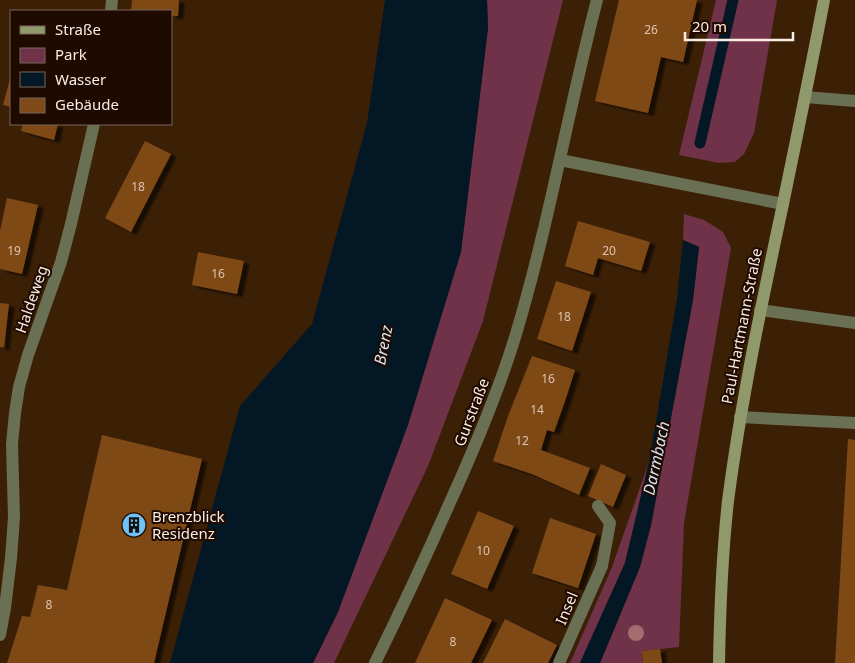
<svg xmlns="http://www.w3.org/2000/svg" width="855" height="663" viewBox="0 0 855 663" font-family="'Noto Sans',sans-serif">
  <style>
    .green { fill: #703249 }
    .water { fill: #031724 }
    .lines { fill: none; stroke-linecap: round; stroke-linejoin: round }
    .stream { stroke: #031724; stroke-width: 11 }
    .building { fill: #7f4918; filter: url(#shadow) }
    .service { stroke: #6a7054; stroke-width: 12 }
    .minor { stroke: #6a7054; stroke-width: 12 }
    .secondary { stroke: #8f996b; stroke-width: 12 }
    .tree { fill: #a66c6f }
    .labels { text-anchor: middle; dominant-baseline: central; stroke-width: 4; stroke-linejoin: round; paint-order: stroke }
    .number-label { font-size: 12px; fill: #dbc4b1 }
    .street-label { font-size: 15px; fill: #faede4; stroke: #1f0a00 }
    .poi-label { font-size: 15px; fill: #faede4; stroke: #1f0a00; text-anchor: start }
    .water-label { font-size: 16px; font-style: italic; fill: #d6e7f4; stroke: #1f0a00 }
  </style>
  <defs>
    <filter id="shadow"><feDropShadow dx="5.5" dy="3" stdDeviation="1" flood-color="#0009"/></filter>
  </defs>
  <rect width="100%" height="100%" fill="#3c2006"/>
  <path class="green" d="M487 0H563L483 321 428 466 334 663H313L338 612 461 252 488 28Z
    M716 0H777L754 133 744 154 735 162 719 163 679 155Z
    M684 214 704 220 723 232 731 248 684 523 679 647 642 651 643 663H600L640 567 651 525 693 300 699 247 683 240Z
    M649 462 625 563 580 663H570L612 567Z"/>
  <path class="water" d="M385 0H487L488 28 461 252 408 425 338 612 313 663H170L240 406 312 324 367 123Z
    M683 240 699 247 693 300 651 525 640 567 600 663H580L625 563 649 462 677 299Z"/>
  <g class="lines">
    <path class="stream" d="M700 143 733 0"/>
  </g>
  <path class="building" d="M132 0H179L178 16H171V11H131Z
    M619 0H697L683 62 661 57 648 113 595 101Z
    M11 75V107L3 105Z
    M23 124H58L54 140 21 131Z
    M145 141 171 154 131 232 105 218Z
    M7 198 38 205 22 274 0 269V231Z
    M578 221 650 242 641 271 598 258 593 275 565 266Z
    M198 252 244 261 237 294 192 285Z
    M556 281 591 292 572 351 537 339Z
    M0 303 9 304 4 347H0Z
    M532 356 575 370 565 401 554 432 547 430 541 450 590 468 579 495 532 474 493 461 508 416Z
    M102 435 202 459 154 663H7L22 616 30 617 38 585 67 590Z
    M848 439 855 440V663H835Z
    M601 464 626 475 613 507 588 496Z
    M478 511 514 526 487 589 451 574Z
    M550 518 596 534 578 588 532 573Z
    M445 598 492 620 471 663H415Z
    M505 619 557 645 548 663H483Z
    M660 649 662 663H643L642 651Z"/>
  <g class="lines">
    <path class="service" d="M805 97 855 101
      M760 310 855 323
      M740 417 855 423
      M598 506 610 523 602 566"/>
    <path class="minor" d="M111 11 112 0
      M560 160 783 204
      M0 635 5 608 11 558 14 517 12 444 15 413 19 387 28 355 61 262 71 224 94 124
      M375 663C400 612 424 561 447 509 473 452 498 394 516 334 549 224 568 111 597 0
      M559 663 602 566"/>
    <path class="secondary" d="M719 663C720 609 722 555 728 501 741 401 762 302 783 204 797 136 811 68 824 0"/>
  </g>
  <circle class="tree" cx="636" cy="633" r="8"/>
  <defs>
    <symbol id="building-disc" viewBox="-11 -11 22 22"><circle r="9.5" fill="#71c1f5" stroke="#1f0a00"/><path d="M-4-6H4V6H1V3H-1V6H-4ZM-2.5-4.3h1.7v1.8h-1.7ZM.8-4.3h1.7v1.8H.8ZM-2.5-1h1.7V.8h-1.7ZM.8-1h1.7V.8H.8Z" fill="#111"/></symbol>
  </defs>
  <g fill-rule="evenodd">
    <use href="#building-disc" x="120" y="511" width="28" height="28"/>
  </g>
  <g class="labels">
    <g class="number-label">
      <text x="651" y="29">26</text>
      <text x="138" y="186">18</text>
      <text x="14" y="250">19</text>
      <text x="609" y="250">20</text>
      <text x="218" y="273">16</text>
      <text x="564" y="316">18</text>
      <text x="548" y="378">16</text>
      <text x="537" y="409">14</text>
      <text x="522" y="440">12</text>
      <text x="483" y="550">10</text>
      <text x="49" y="604">8</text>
      <text x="453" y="641">8</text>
    </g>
    <g class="street-label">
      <text transform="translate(31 299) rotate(-71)">Haldeweg</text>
      <text transform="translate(741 326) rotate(-79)">Paul-Hartmann-Straße</text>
      <text transform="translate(471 412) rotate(-69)">Gurstraße</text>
      <text transform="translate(566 608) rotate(-67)">Insel</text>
    </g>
    <g class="poi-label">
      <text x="152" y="516">Brenzblick<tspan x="152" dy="17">Residenz</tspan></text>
    </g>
    <g class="water-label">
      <text transform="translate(383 345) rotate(-79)">Brenz</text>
      <text transform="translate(656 458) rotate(-78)">Darmbach</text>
    </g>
  </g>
  <rect x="10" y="10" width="162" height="115" fill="#1f0a00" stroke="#77655b"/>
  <rect x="20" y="26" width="25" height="8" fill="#8f996b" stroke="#77655b"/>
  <text x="55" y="35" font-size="15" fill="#faede4">Straße</text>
  <rect x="20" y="48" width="25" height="15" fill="#703249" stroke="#77655b"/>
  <text x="55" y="60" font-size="15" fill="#faede4">Park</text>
  <rect x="20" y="72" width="25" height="15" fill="#031724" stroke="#77655b"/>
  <text x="55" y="85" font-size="15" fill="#faede4">Wasser</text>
  <rect x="20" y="98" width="25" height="15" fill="#7f4918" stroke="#77655b"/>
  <text x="55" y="110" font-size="15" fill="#faede4">Gebäude</text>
  <path d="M685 32v8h108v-8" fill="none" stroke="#faede4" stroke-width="2.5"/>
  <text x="692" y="32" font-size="15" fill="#faede4" stroke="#1f0a00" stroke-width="4" paint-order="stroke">20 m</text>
</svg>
